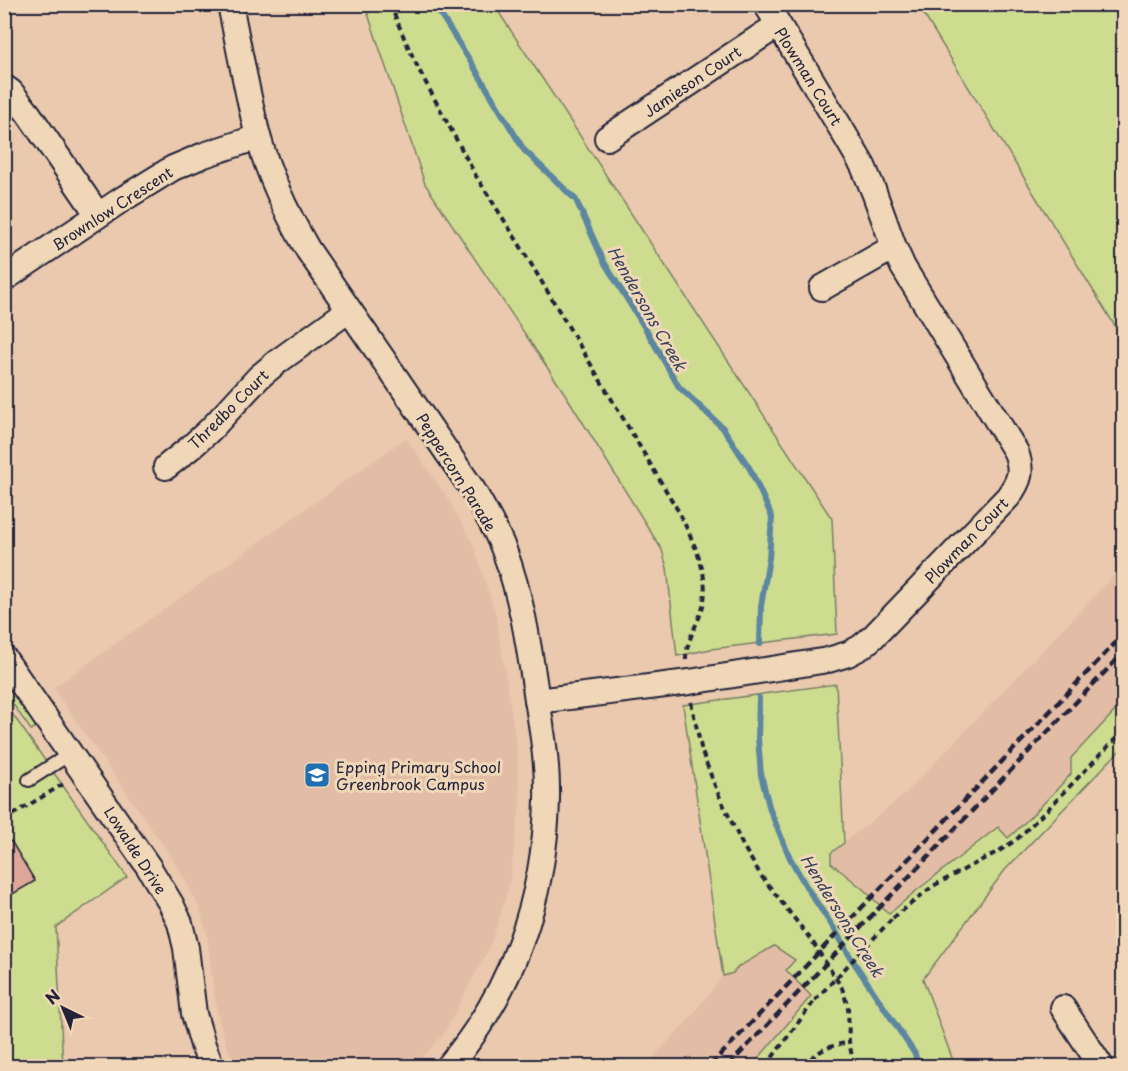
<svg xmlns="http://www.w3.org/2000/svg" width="1128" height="1071" viewBox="0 0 1128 1071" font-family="'Playpen Sans',sans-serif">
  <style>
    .built { fill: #e3bca5 }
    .green { fill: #cedc8f; stroke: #787f65; stroke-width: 1.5 }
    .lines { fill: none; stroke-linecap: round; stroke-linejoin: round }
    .stream { stroke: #5d86a1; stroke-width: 6 }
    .building { fill: #dfa798; stroke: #22223b; stroke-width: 1.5 }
    .lane-casing { stroke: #22223b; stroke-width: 16 }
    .street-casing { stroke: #22223b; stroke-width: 28 }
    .path { stroke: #22223b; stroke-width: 4; stroke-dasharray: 6 4.5; stroke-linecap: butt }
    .lane { stroke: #efd7b7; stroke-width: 12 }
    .street { stroke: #efd7b7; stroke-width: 24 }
    .rail { stroke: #22223b; stroke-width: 4.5; stroke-dasharray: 9 4.5; stroke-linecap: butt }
    .path-bridge { stroke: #22223b; stroke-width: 4; stroke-dasharray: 6 4.5; stroke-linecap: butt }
    .labels { text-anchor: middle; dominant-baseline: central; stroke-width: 6; stroke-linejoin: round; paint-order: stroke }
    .street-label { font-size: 15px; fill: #22223b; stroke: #efd7b7 }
    .poi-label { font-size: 15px; fill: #22223b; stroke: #efd7b7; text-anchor: start }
    .water-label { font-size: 16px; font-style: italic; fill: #36435d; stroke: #efd7b7 }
  </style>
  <rect width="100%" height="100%" fill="#eac9ae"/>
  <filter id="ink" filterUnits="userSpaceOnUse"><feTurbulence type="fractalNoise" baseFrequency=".0167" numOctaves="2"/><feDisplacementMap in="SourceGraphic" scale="12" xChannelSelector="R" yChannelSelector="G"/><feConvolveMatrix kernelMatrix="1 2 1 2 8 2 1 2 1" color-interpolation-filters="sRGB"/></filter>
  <g filter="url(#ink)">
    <path class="built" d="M406 438 446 496 473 544 496 615 517 748 520 803 510 881 499 920 488 950 443 1035 414 1066H236L227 1047 220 1024 214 994 207 933 199 907 186 881 171 856 53 688Z
      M1123 566V696L1114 712 1071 773 1040 808 1023 825 1007 838 998 828 911 895 889 914 863 889 831 863V853L905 794Z
      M774 946 795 960 812 996 752 1066H645L686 1023 723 976 733 973 738 967Z"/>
    <path class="green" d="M365 5H494L832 519 837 634 711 649 677 656 667 568 662 550 567 397 425 184Z
      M918 5H1123V339Z
      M4 679 37 726 31 730 5 693Z
      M836 684 844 843 831 853V863L863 889 889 914 911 895 998 827 1008 838C1031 818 1051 796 1071 774V758L1114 712 1123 696V747L1005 870 923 979 955 1066H838L833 1062 827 1066H752L811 996 786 970 795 960 774 946 738 967 733 973 723 976 683 705Z
      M4 702 127 877 56 927 63 1066H5Z"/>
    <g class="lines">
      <path class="stream" d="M434 4 474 67 524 150 576 200 604 262 648 333 679 387 723 428 750 469 772 517 769 558 761 606 760 644
        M759 698 758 738 761 775 770 810 790 858 807 888 835 930 851 958 915 1054 918 1066"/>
    </g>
    <path class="building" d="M11 841 35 881 11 895 4 884V845Z"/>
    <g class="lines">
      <defs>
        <path id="lane" d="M29 780 70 754"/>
        <path id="street" d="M230 4C239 48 247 93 258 136 269 176 287 214 308 250L473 490C484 510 496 529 504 550 521 595 528 640 535 687 541 724 548 762 547 800 545 897 512 992 449 1066
          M4 87 11 92 28 113 98 215
          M607 138 778 25
          M4 279 121 200 173 168 204 155 258 137
          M822 288 894 247
          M166 467 191 447 211 429 259 377 277 362 349 310
          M4 658 148 866 171 904 180 923 186 948 194 1014 203 1045 211 1066
          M537 701 689 682 828 660 848 654 861 647 873 637 1008 497C1020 480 1023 472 1016 452L903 267 894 247 874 192 863 166 839 125 766 4
          M1063 1008 1101 1066"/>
      </defs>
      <use href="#lane" class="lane-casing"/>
      <use href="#street" class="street-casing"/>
      <path class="path" d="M390 4 405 40 419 70 476 176 518 242 680 514C694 544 713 578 701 613 695 628 685 645 686 662
        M691 702 702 752 717 791 743 846 762 877 812 941 842 988 848 1007 849 1042 854 1066
        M4 820 65 783
        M893 918 933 886 999 851 1016 840 1047 810 1124 730
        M766 1066 815 1000
        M803 1066C820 1049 826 1047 849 1042"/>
      <use href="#lane" class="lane"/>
      <use href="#street" class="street"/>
      <path class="rail" d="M710 1066 1124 634
        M728 1066 1124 652"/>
      <path class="path-bridge" d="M815 1000 893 918"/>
    </g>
  </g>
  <defs>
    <symbol id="school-square" viewBox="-11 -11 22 22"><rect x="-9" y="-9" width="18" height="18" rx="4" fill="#1f6fb2" stroke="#efd7b7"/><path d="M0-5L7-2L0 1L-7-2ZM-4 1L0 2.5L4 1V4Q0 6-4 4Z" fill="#fff"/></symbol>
  </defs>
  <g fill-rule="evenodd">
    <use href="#school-square" x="302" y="760" width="30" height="30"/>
  </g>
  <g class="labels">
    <g class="street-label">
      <text transform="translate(809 76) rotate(58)">Plowman Court</text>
      <text transform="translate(692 81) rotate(-34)">Jamieson Court</text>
      <text transform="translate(112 208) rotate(-33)">Brownlow Crescent</text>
      <text transform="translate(228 409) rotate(-45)">Thredbo Court</text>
      <text transform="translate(457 472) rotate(58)">Peppercorn Parade</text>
      <text transform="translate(966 540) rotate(-46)">Plowman Court</text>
      <text transform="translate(136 850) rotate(57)">Lowalde Drive</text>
    </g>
    <g class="poi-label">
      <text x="336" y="766">Epping Primary School<tspan x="336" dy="17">Greenbrook Campus</tspan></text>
    </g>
    <g class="water-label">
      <text transform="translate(648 308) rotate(60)">Hendersons Creek</text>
      <text transform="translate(843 915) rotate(58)">Hendersons Creek</text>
    </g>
  </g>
  <rect width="1128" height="1071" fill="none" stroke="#efd7b7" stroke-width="24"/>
  <rect x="12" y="12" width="1104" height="1047" fill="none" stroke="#22223b" stroke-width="2" filter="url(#ink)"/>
  <g transform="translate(63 1008) rotate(317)" stroke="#efd7b7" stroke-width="4.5" paint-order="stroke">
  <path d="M0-4.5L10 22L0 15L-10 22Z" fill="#22223b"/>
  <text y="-9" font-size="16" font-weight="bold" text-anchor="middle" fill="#22223b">N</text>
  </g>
</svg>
